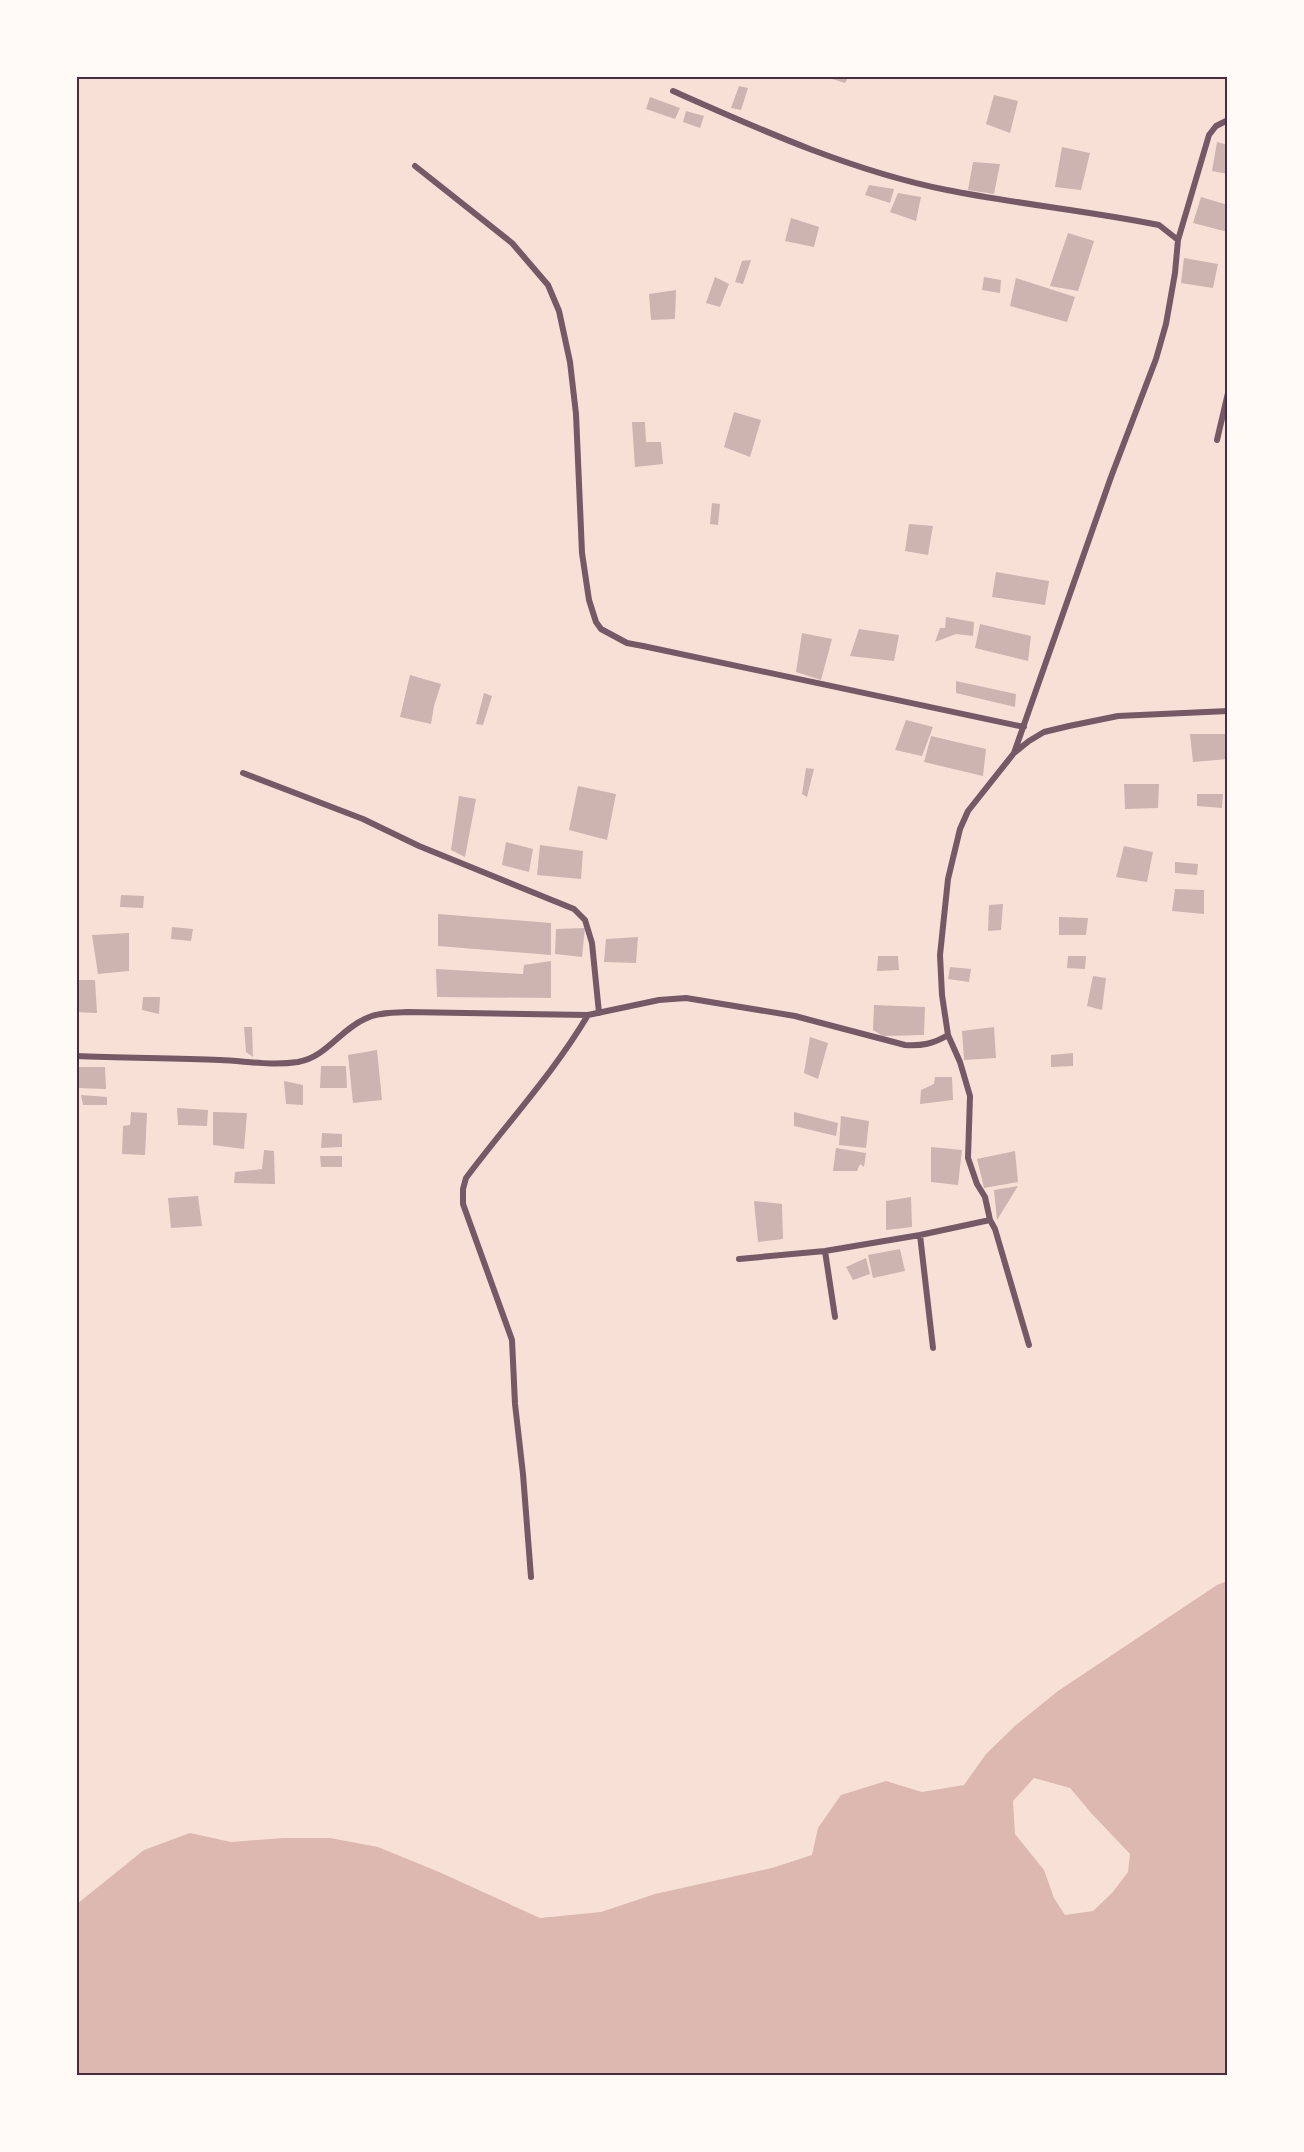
<svg xmlns="http://www.w3.org/2000/svg" width="1304" height="2152" viewBox="0 0 1304 2152" font-family="'Titillium Web',sans-serif">
  <style>
    .water { fill: #dcb8b0; fill-rule: evenodd }
    .building { fill: #ccb4b1 }
    .lines { fill: none; stroke-linecap: round; stroke-linejoin: round }
    .minor { stroke: #755966; stroke-width: 6 }
    .neatline { fill: none; stroke: #4a2c40; stroke-width: 2 }
  </style>
  <rect width="100%" height="100%" fill="#f7e1d7"/>
  <path class="water" d="M1227 1581V2075H77V1904L144 1850 190 1833 231 1842 283 1838H330L378 1847 439 1872 540 1918 601 1912 655 1894 772 1868 812 1855 818 1828 841 1795 886 1781 922 1792 964 1785 986 1754 1016 1725 1058 1691 1217 1585ZM1034 1778 1070 1788 1092 1814 1130 1854 1128 1872 1112 1893 1093 1911 1065 1915 1054 1898 1044 1870 1015 1834 1013 1801Z"/>
  <path class="building" d="M823 76H849L845 83Z
    M739 86 748 88 741 110 731 108Z
    M994 95 1018 101 1010 133 986 124Z
    M650 97 680 108 675 119 646 109Z
    M686 111 704 116 700 128 683 122Z
    M1217 142 1228 145V174L1212 171Z
    M1062 147 1090 153 1081 190 1055 187Z
    M973 162 1000 164 994 194 968 190Z
    M869 185 894 189 890 203 865 195Z
    M898 193 921 197 916 221 890 212Z
    M1201 197 1228 205V232L1193 223Z
    M791 218 819 227 814 247 785 241Z
    M1068 233 1094 241 1078 291 1050 286Z
    M1184 258 1218 264 1213 288 1181 283Z
    M751 260 743 284 735 282 742 261Z
    M715 277 729 284 720 307 706 303Z
    M984 277 1001 280 1000 293 982 290Z
    M1016 278 1075 297 1067 322 1010 306Z
    M676 290 675 319 651 320 649 294Z
    M734 412 761 420 750 457 724 447Z
    M632 422H645L646 442H661L663 464 635 467Z
    M712 503 720 504 718 525 710 524Z
    M909 524 933 526 928 555 905 551Z
    M996 572 1049 581 1045 605 992 597Z
    M946 617 974 622 973 636 956 634 935 642 940 628H945Z
    M980 624 1031 636 1028 661 975 648Z
    M859 629 899 635 894 661 850 656Z
    M802 633 832 639 821 680 796 672Z
    M410 675 441 684 434 706 431 724 400 717Z
    M956 681 1016 694 1015 707 956 693Z
    M484 693 492 696 483 725 476 724Z
    M906 720 933 727 922 756 895 750Z
    M1190 734H1228V759L1193 762Z
    M931 736 986 749 983 776 924 762Z
    M806 768 814 769 807 797 802 794Z
    M1124 784H1159L1158 808 1125 809Z
    M578 786 616 794 607 840 569 830Z
    M1197 794H1223L1222 808 1197 806Z
    M459 796 476 799 465 857 451 850Z
    M506 842 533 849 529 872 502 865Z
    M540 845 583 851 581 879 537 875Z
    M1124 846 1153 852 1147 882 1116 877Z
    M1175 862 1198 864 1197 875 1175 873Z
    M1175 889 1204 890V914L1172 911Z
    M121 895 144 896 143 908 120 907Z
    M1003 904 1001 930 988 931 989 905Z
    M438 914 551 923V955L438 946Z
    M1059 917 1088 918 1086 935H1059Z
    M172 927 193 929 191 941 171 939Z
    M585 928 582 957 555 954 556 929Z
    M129 933V971L98 974 92 935Z
    M638 937 636 963 604 962 606 939Z
    M878 956H898L899 970 877 971Z
    M1068 956H1086L1085 969 1067 968Z
    M551 961V998L437 997 436 969 523 974 524 965Z
    M950 967 971 969 969 982 948 979Z
    M1093 976 1106 978 1102 1010 1087 1006Z
    M76 980H95L97 1013 76 1012Z
    M143 997H160L159 1014 142 1010Z
    M874 1005 925 1007 924 1035 883 1036 873 1030Z
    M244 1027H252L253 1057 246 1052Z
    M994 1027 996 1058 964 1060 962 1031Z
    M810 1037 828 1043 818 1079 804 1073Z
    M377 1050 382 1100 353 1103 348 1055Z
    M1073 1053V1066L1051 1067V1055Z
    M321 1066H346L347 1088H320Z
    M77 1067H105L106 1089 78 1088Z
    M935 1077H952L953 1100 920 1104 921 1090 934 1084Z
    M284 1081 303 1085V1105L286 1104Z
    M81 1095 107 1097V1105H83Z
    M177 1108 208 1110 207 1126 178 1125Z
    M131 1112 147 1113 145 1155 122 1154 123 1126 130 1125Z
    M213 1112 247 1113 244 1149 213 1145Z
    M794 1112 838 1123 836 1136 794 1126Z
    M841 1116 869 1121 866 1148 839 1145Z
    M322 1133 342 1134V1147L321 1148Z
    M931 1147 962 1150 958 1185 931 1182Z
    M836 1148 866 1153 864 1167 860 1164 857 1171H833Z
    M264 1150 274 1151 275 1184 234 1183 235 1172 262 1169Z
    M1015 1151 1018 1182 984 1188 977 1159Z
    M320 1156H342V1167H321Z
    M1018 1186 997 1220 994 1190Z
    M198 1196 202 1226 171 1228 168 1198Z
    M911 1197 912 1227 886 1230V1201Z
    M754 1201 782 1204 783 1239 758 1242Z
    M900 1249 905 1271 873 1278 868 1255Z
    M866 1258 870 1274 853 1280 846 1267Z"/>
  <g class="lines">
    <path class="minor" d="M673 91C761 130 852 171 947 190 1017 204 1089 211 1159 225L1178 240
      M415 166 512 243 548 285 559 311 570 362 576 414 582 553 589 600 596 622 601 629 627 643 643 646 1024 727
      M1217 440 1228 393
      M1014 753 1111 477 1156 359 1166 324 1175 273 1178 240 1209 135 1216 126 1228 120
      M243 773 363 819 419 846 574 909 585 920 592 943 599 1013
      M76 1056C124 1058 172 1058 220 1060 246 1061 271 1066 298 1062 327 1057 340 1029 367 1018 379 1012 394 1013 407 1012L588 1015 659 1000 686 998 795 1016 905 1045C922 1046 933 1044 948 1035L942 995 940 955 948 879 960 829 968 811 1014 753 1029 741 1044 732 1069 726 1118 716 1228 711
      M990 1220 995 1229 1029 1345
      M920 1235 933 1348
      M825 1251 835 1317
      M739 1259 825 1251 920 1235 990 1220 985 1197 977 1184 968 1158 970 1096 960 1062 948 1035
      M531 1577 523 1474 515 1404 512 1340 463 1204V1189L466 1178C507 1123 553 1074 588 1015"/>
  </g>
  <rect width="1304" height="2152" fill="none" stroke="#fffaf5" stroke-width="156"/>
  <rect x="78" y="78" width="1148" height="1996" class="neatline"/>
</svg>
